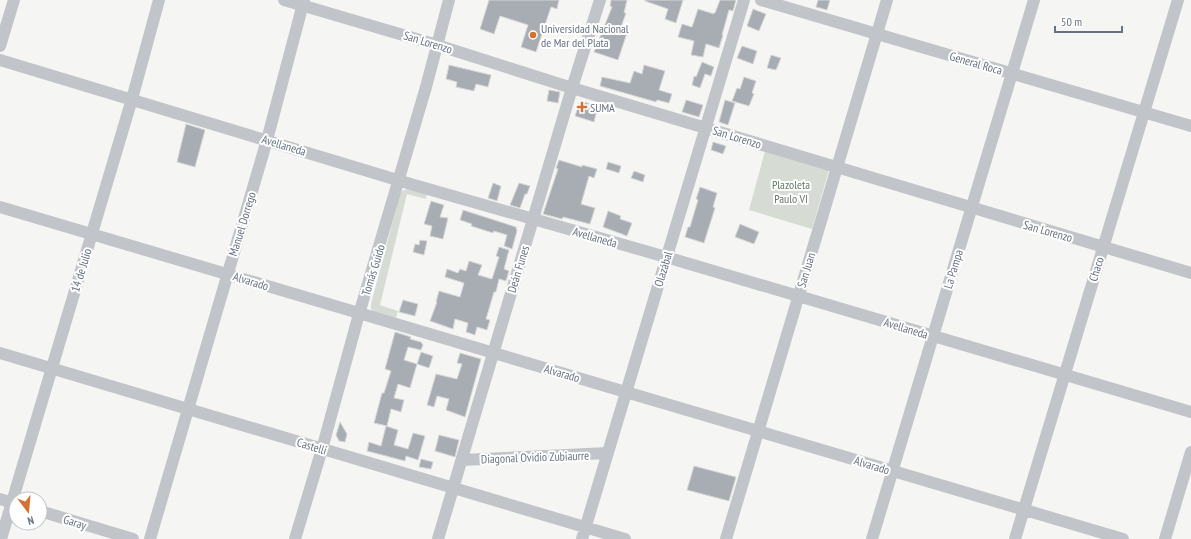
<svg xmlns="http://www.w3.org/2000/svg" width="1191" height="539" viewBox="0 0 1191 539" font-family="'PT Sans Narrow',sans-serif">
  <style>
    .green { fill: #d6dcd4 }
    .building { fill: #a8adb4; stroke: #d7d7d5 }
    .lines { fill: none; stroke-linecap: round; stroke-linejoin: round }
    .minor { stroke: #c1c4c8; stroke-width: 12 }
    .poi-dot { fill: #d47234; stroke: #fff; stroke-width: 1.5 }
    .labels { text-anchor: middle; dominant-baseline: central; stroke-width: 4; stroke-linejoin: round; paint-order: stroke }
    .poi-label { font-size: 12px; fill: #677281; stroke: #fff; text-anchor: start }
    .street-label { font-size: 12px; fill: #677281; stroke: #fff }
    .park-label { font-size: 12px; fill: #667965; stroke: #fff }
  </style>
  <rect width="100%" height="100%" fill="#f5f6f3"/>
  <path class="green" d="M765 151 829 170 812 229 749 210Z
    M407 189 427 193 426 199 407 194 380 305 398 311 396 318 373 312 371 309V304L400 194 402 191Z"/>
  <path class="building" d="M489 0H559L557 9 551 7 536 52 521 47 528 25 500 16 494 34 480 29Z
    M611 0H627L624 13H626L621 27 628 30 618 60 594 52 612 7 610 6Z
    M645 0H683L676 23 665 19 668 9 645 1Z
    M720 0H736L733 11 729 10 722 35H723L719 48 706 44 703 57 691 55 694 41 678 37 682 24 692 27 698 9 714 14V12L715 13Z
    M818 0H830L827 10 816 7Z
    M753 9 766 14 759 31 747 26Z
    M742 46 757 51 753 64 737 58Z
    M771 55 781 58 776 70 767 68Z
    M702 62 714 67 711 76 705 74 700 88 692 85 694 76 696 77Z
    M449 65 491 75 488 87 476 84 474 91 456 87 457 82 446 79Z
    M644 65 665 71 659 90 672 94 669 103 657 100 656 102 600 86 602 77 630 83 634 71 642 74Z
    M744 77 756 81 752 93 754 94 749 106 732 101 737 88 740 89Z
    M549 90 560 92 558 103 547 101Z
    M686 100 703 105 699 117 682 112Z
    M725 100 735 103 728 125 719 122Z
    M580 101 598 106 594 122 575 116Z
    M186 124 205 130 195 167 177 162Z
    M713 142 726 146 723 154 711 150Z
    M559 160 582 167V165L597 169 594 178 589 176 581 204 595 208 590 224 563 217 562 219 543 214 558 169 556 168Z
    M608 162 621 166 619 173 606 169Z
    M634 171 645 175 643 182 631 178Z
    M493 183 501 186 497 201 488 198Z
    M519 183 530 186 527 194H525L520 208 510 205Z
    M700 187 717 193 713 207 715 208 704 243 685 237 688 227H690L698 200 696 199Z
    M431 201 444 205 440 217 448 218 443 239 430 236 432 226 424 224Z
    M463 210 516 227 517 231 512 249 504 246 507 235 494 231 493 233 471 226 472 224 460 220Z
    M608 211 621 216 620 219 632 223 627 236 603 227Z
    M740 224 759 232 754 244 735 237Z
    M420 240 427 241 424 255 413 252 415 244 419 245Z
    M499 247 509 250 504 269 509 271 506 281 499 279 496 292H494L486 319 490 320 487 330 477 327 475 335 466 332 468 323 455 319 453 329 430 321 437 302H436L439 291 460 297 464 283 445 277 447 269 458 273 460 269 466 271 469 261 482 265 478 275 492 279 499 257 496 256Z
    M403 300 418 304 415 316 399 312Z
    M395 332 411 337 410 339 421 342 423 345 421 350 408 347 404 360 417 364 410 388 398 384 394 398 404 400 401 412 391 409 387 426 374 423 382 393H384L391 371 385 369Z
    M421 352 433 356 429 368 417 364Z
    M460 353 481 359 465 417 446 410 449 399 437 396 434 407 427 405 436 374 457 379 462 364 457 363Z
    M340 422 347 434 345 442 339 441 336 435Z
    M386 426 398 430 394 445 408 449 413 433 425 436 418 460 406 456 405 461 367 451 369 442 381 446Z
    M439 435 459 440 455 457 435 451Z
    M421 459 433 462 431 469 419 467Z
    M694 466 736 477 729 501 687 490Z"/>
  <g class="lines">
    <path class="minor" d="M284 0 437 45 572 88 1191 273
      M761 0 1191 126
      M0 46 14 0
      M0 60 414 185 666 257 1191 412
      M0 207 1123 539
      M0 353 625 539
      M462 460 608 453
      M0 499 16 504
      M40 511 133 539
      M1 539 132 99 159 0
      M150 539 267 140 304 0
      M295 539 322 449 359 314 426 87 449 0
      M438 539 572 88 600 0
      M582 539 744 0
      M726 539 887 0
      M872 539 1034 0
      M1015 539 1178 0
      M1165 539 1191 452"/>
  </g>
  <g class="poi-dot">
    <circle cx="533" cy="35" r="4"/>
    <path d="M580 101h4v4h4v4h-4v4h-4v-4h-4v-4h4z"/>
  </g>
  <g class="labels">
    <g class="poi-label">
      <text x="541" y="28">Universidad Nacional<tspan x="541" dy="14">de Mar del Plata</tspan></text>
      <text x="590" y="107">SUMA</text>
    </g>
    <g class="street-label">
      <text transform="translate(428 42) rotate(17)">San Lorenzo</text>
      <text transform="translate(976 63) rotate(16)">General Roca</text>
      <text transform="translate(737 137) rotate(17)">San Lorenzo</text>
      <text transform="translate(284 145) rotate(17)">Avellaneda</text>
      <text transform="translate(242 224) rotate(-73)">Manuel Dorrego</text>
      <text transform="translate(1048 231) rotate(16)">San Lorenzo</text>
      <text transform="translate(595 237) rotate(16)">Avellaneda</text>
      <text transform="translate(518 269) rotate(-73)">Deán Funes</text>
      <text transform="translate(663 269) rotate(-73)">Olazábal</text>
      <text transform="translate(953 269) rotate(-73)">La Pampa</text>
      <text transform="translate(1096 269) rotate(-73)">Chaco</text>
      <text transform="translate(81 270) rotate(-73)">14 de Julio</text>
      <text transform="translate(373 270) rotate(-73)">Tomás Guido</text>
      <text transform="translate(806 270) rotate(-73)">San Juan</text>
      <text transform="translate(251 281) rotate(17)">Alvarado</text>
      <text transform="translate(906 328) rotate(17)">Avellaneda</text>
      <text transform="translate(562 373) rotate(16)">Alvarado</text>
      <text transform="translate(312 446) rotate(17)">Castelli</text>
      <text transform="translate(535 457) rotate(-2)">Diagonal Ovidio Zubiaurre</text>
      <text transform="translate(872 465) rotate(17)">Alvarado</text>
      <text transform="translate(75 522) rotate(17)">Garay</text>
    </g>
    <g class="park-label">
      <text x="791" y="184">Plazoleta<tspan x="791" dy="14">Paulo VI</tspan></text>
    </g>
  </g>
  <g transform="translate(28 511) rotate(164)"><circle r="19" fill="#ffffff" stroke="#c2c7cd"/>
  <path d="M0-3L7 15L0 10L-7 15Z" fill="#d47234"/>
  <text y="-6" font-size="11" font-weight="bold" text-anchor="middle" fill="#677281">N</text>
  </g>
  <path d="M1055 26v6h67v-6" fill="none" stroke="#677281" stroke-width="2"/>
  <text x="1061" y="26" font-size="12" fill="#677281" stroke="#ffffff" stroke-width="3" paint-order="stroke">50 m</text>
</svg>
